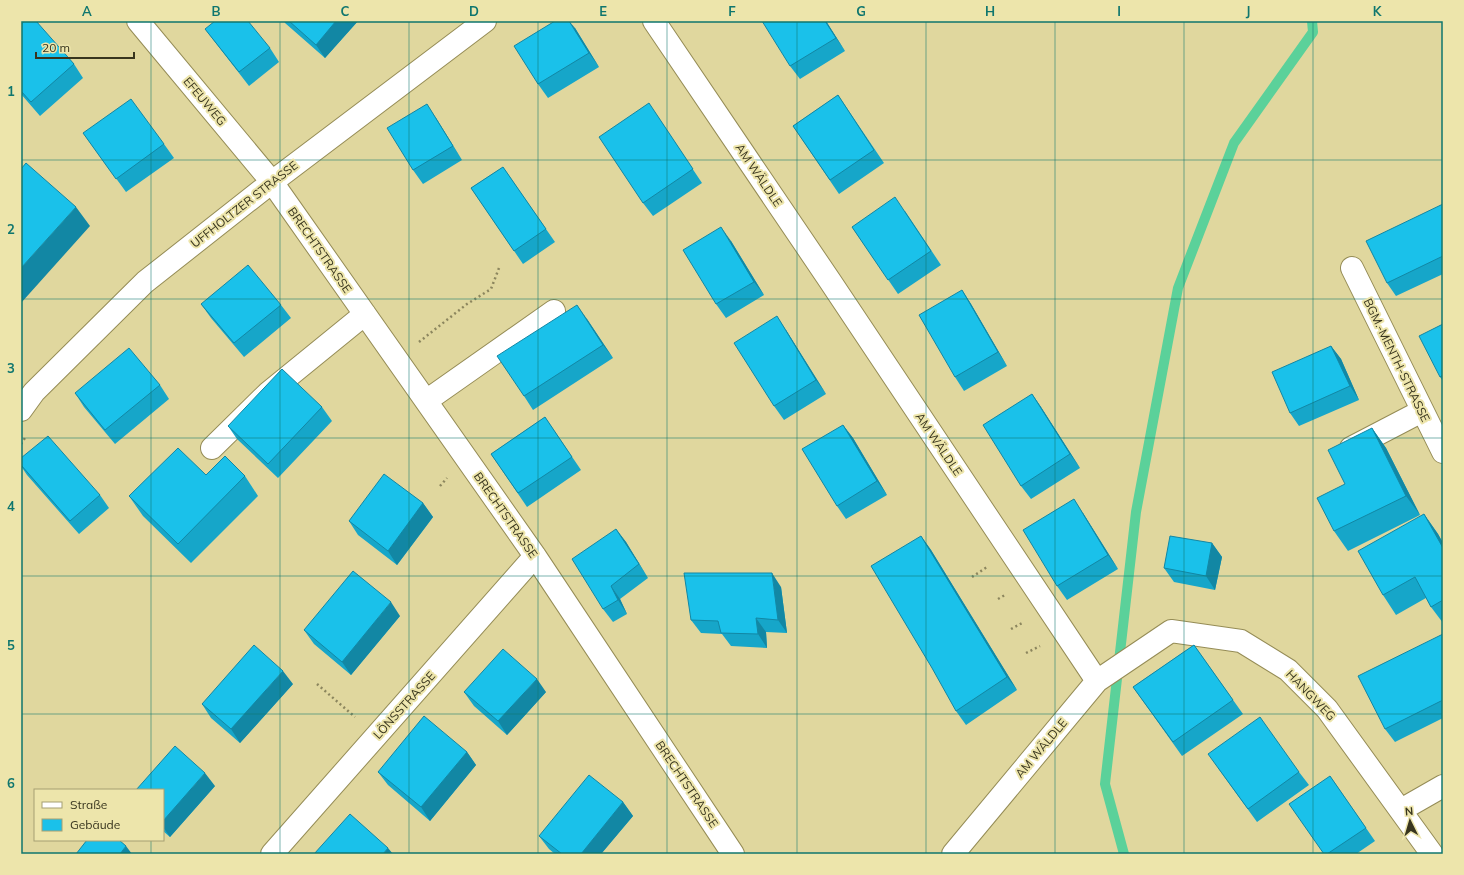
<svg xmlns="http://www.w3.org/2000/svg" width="1464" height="875" viewBox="0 0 1464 875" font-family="Mulish,sans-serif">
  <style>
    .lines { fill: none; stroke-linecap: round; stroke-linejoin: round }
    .stream { stroke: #5bd19a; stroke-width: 10 }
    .minor-casing { stroke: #958c56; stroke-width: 24 }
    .path { stroke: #8c865e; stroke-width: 2.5; stroke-dasharray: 2 3; stroke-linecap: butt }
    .minor { stroke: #fff; stroke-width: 22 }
    .wall { fill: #16a6c9 }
    .shaded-wall { fill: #1287a4 }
    .building { fill: #1ac1ea; stroke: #1287a4 }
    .grid { fill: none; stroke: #0f766e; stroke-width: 1; stroke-opacity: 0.55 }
    .labels { text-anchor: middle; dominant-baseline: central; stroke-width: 4; stroke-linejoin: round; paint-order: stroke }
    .street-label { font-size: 12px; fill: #38351e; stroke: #ede5ab }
    .neatline { fill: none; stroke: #0f766e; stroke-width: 1.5 }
    .grid-label { font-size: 13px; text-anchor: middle; font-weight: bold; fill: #0f766e }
  </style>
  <rect width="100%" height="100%" fill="#e0d79e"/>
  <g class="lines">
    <path class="stream" d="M1124 854 1105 784 1136 512 1178 288 1234 143 1313 32 1312 21"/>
    <defs>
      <path id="minor" d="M138 21 272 182 535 556 733 854
        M654 21 830 281 1097 681 953 854
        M1352 268 1443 452
        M426 401 554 311
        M21 410 34 392 145 282 272 182 485 21
        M212 448 268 393 365 314
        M1351 448 1422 411
        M1097 681 1171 631 1241 641 1288 670 1327 709 1432 854
        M1401 810 1443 786
        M272 854 535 556"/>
    </defs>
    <use href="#minor" class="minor-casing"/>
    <path class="path" d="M419 342 467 304 491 289 499 268
      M21 444 25 438
      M440 486 447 478
      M972 577 987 567
      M998 599 1005 595
      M1011 629 1024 622
      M1026 653 1040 646
      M317 684 355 717"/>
    <use href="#minor" class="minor"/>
  </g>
  <path class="wall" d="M284 21H358L325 58 285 23Z
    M826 21 845 51 800 79 790 66Z
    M21 24 74 64 83 78 40 116 21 94Z
    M575 28 599 67 548 98 538 84Z
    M205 29 270 48 279 62 249 86 215 42Z
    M838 95 884 163 839 194 793 126Z
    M658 117 702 183 653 216 643 203Z
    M436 118 462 160 423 184 413 170Z
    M83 133 164 144 174 158 126 192Z
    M503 167 555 242 523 264 471 188Z
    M1443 204V274L1396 296 1387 283Z
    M905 211 941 265 898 294 852 227Z
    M731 241 764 295 726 318 716 304Z
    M962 290 971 304 1007 366 964 391 955 377Z
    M201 304 281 305 291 318 244 357 211 318Z
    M587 319 613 358 533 410 524 396Z
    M1443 324V381L1440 377Z
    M786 330 826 394 784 420 774 406Z
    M1331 346 1341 359 1359 400 1299 426 1290 413Z
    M160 385 169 399 115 444 84 407 75 393Z
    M1032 394 1041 407 1080 468 1031 499 1021 486Z
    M322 407 332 421 278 478 237 439 228 426Z
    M545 417 581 470 527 507 491 454Z
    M843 425 853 438 887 495 846 519 837 506Z
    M1372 428 1386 448 1420 515 1348 551 1334 531 1345 484Z
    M21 458 100 495 109 508 79 534 27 475 21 466Z
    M206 475 245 476 258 496 191 563 143 516 129 496Z
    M423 503 433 517 397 565 358 535 349 521Z
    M1083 513 1118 569 1067 600 1057 586Z
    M1424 514 1438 534 1443 543V623L1431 607 1426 598 1396 615 1383 595Z
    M616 529 626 542 648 578 620 599 627 614 613 622 603 609Z
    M921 536 931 550 1017 690 966 725 956 711Z
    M1212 543 1222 557 1215 590 1174 582 1164 568Z
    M781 587 787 633 766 632 767 648 731 646 722 634 701 633 691 620Z
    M400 616 351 675 314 644 304 630Z
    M1443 634V718L1395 742 1385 729Z
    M1194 645 1243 714 1182 756 1133 687Z
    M293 684 240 743 211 718 202 704Z
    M464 692H546L507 735 474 706Z
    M467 752 476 765 430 821 388 785 378 772Z
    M1218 768 1299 772 1309 785 1257 822Z
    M1330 776 1375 841 1356 854H1324Z
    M215 786 170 837 163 831V790Z
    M623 802 633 816 601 854H555L549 849 539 836Z"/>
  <path class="shaded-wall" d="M336 21H358L325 58 316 45Z
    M569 21 575 28 599 67 589 53Z
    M825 21H826L845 51 836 38Z
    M427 104 436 118 462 160 453 146Z
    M76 207 90 226 21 303V268Z
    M721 227 731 241 764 295 754 282Z
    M962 290 971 304 1007 366 998 352Z
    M577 305 587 319 613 358 603 345Z
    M777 316 786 330 826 394 816 380Z
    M1331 346 1341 359 1359 400 1350 386Z
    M1032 394 1041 407 1080 468 1070 454Z
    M843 425 853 438 887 495 877 481Z
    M1372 428 1386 448 1420 515 1406 496Z
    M1074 499 1083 513 1118 569 1108 555Z
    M423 503 433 517 397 565 388 551Z
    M1424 514 1438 534 1443 543V548Z
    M616 529 626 542 648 578 639 564Z
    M921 536 931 550 1017 690 1007 677Z
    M1212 543 1222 557 1215 590 1206 576Z
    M772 573 781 587 787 633 778 620Z
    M611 586 620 599 627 614 618 600Z
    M391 602 400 616 351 675 342 662Z
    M756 618 766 632 767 648 758 634Z
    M283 671 293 684 240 743 231 729Z
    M537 679 546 692 507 735 498 721Z
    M467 752 476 765 430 821 421 807Z
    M205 773 215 786 170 837 163 827V821Z
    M623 802 633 816 601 854H581Z
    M126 846 132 854H120Z
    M388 848 393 854H383Z"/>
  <path class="building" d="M25 21H36L74 64 31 102 21 91V24Z
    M215 21H248L270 48 239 72 205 29Z
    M289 21H336L316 45Z
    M555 21H569L589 53 538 84 514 46Z
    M762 21H825L836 38 790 66Z
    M838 95 874 150 830 180 793 126Z
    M131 99 164 144 116 179 83 133Z
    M649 103 693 169 643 203 599 137Z
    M427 104 453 146 413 170 387 128Z
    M26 163 76 207 21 268V169Z
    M503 167 546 229 514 251 471 188Z
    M895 197 931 251 888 280 852 227Z
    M1443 204V256L1387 283 1366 241Z
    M721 227 754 282 716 304 683 250Z
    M248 265 281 305 234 343 201 304Z
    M962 290 998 352 955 377 919 315Z
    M577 305 603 345 524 396 497 356Z
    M777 316 816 380 774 406 734 343Z
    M1443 324V375L1440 377 1419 336Z
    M1331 346 1350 386 1290 413 1272 372Z
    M129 348 160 385 105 430 75 393Z
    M282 369 322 407 268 464 228 426Z
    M1032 394 1070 454 1021 486 983 425Z
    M545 417 572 457 518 493 491 454Z
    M843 425 877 481 837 506 802 449Z
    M1372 428 1406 496 1334 531 1317 498 1345 484 1328 450Z
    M48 436 100 495 70 521 21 465V458Z
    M178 448 206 475 225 456 245 476 178 544 129 496Z
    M384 474 423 503 388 551 349 521Z
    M1074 499 1108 555 1057 586 1023 530Z
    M1424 514 1443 548V600L1431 607 1415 577 1383 595 1358 551Z
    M616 529 639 564 611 586 618 600 603 609 572 559Z
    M921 536 1007 677 956 711 932 668 871 566Z
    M1170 536 1212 543 1206 576 1164 568Z
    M353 571 391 602 342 662 304 630Z
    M684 573H772L778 620 756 618 758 634 721 633 718 621 691 620Z
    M1443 634V700L1385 729 1358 676Z
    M254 645 283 671 231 729 202 704Z
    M1194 645 1233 700 1173 742 1133 687Z
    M503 649 537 679 498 721 464 692Z
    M424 716 467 752 421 807 378 772Z
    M1260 717 1299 772 1248 809 1208 754Z
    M175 746 205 773 163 821V790H136Z
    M589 775 623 802 581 854H562L539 836Z
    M1330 776 1366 828 1327 854H1324L1289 804Z
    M350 814 388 848 383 854H314Z
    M87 840H119L126 846 120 854H76Z"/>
  <path class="grid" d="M151 21V790M280 21V854M409 21V854M538 21V854M667 21V854M797 21V854M926 21V854M1055 21V854M1184 21V854M1313 21V854M21 160H1443M21 299H1443M21 438H1443M21 576H1443M21 714H1443M151 840V854"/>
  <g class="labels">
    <g class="street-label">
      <text transform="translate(205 101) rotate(50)">EFEUWEG</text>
      <text transform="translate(759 175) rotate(56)">AM WÄLDLE</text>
      <text transform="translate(244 204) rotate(-38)">UFFHOLTZER STRASSE</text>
      <text transform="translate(320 250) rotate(55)">BRECHTSTRASSE</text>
      <text transform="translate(1397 360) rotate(64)">BGM.-MENTH-STRASSE</text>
      <text transform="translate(939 444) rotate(56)">AM WÄLDLE</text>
      <text transform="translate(506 515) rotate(55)">BRECHTSTRASSE</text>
      <text transform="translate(1311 695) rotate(46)">HANGWEG</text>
      <text transform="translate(404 705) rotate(-48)">LÖNSSTRASSE</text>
      <text transform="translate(1041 748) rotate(-50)">AM WÄLDLE</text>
      <text transform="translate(687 784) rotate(56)">BRECHTSTRASSE</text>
    </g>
  </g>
  <rect width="1464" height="875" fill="none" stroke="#ede5ab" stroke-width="44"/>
  <rect x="34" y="789" width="130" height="52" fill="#ede5ab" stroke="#a59f73"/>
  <rect x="42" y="802" width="20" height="6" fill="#ffffff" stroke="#a59f73"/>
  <text x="70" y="809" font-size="12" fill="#38351e">Straße</text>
  <rect x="42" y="819" width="20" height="12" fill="#1ac1ea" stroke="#a59f73"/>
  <text x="70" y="829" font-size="12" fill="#38351e">Gebäude</text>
  <g transform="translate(1410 821) rotate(355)" stroke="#ede5ab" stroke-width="3" paint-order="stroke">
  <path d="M0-3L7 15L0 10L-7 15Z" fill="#38351e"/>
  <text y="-6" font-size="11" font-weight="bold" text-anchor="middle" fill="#38351e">N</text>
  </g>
  <path d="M36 52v6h98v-6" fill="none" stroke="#38351e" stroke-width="2"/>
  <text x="42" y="52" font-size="12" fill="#38351e" stroke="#ede5ab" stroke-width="3" paint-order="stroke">20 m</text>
  <rect x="22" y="22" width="1420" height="831" class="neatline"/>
  <g class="grid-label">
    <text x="87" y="16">A</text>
    <text x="216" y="16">B</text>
    <text x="345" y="16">C</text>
    <text x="474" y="16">D</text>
    <text x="603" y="16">E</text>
    <text x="732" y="16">F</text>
    <text x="861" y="16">G</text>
    <text x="990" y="16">H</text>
    <text x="1119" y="16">I</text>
    <text x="1248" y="16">J</text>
    <text x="1377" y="16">K</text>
    <text x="11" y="96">1</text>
    <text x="11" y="234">2</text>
    <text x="11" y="373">3</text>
    <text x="11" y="511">4</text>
    <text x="11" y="650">5</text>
    <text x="11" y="788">6</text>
  </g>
</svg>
